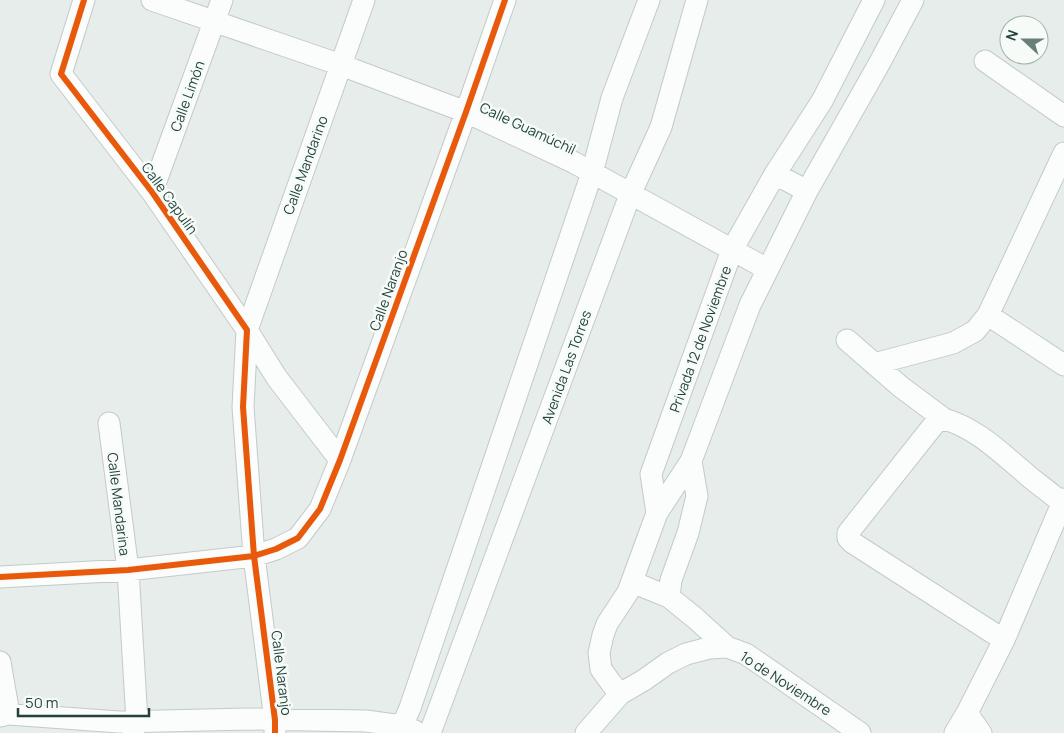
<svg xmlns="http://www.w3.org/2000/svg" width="1064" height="733" viewBox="0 0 1064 733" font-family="Manrope,sans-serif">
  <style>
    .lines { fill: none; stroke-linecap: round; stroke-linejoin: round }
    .street-casing { stroke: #c4cac8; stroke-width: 23 }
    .street { stroke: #fbfcfc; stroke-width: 21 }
    .cycleway-casing { stroke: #f6fbf8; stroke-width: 9 }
    .cycleway { stroke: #e8590c; stroke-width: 6 }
    .labels { text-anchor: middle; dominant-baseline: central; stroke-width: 5; stroke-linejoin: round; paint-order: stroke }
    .street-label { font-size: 14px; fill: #23423c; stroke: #f6fbf8 }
  </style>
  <rect width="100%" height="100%" fill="#e7edea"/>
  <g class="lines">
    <defs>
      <path id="street" d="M84 0 61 74 152 192 247 330 243 407 254 556 275 720V733
        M152 0 341 65 466 112 573 162 767 269
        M985 61 1064 116
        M775 174 807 191
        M152 192 222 0
        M988 315 1064 365
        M847 340 901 387 944 419C976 428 1000 452 1025 473 1037 484 1052 493 1064 505
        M874 364 953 343 975 331 988 315 1064 153
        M944 419 936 422 848 533V538L853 543 1004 640
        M109 423 128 570 137 721 133 733
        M340 460 277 378 247 330 364 0
        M657 513 691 461
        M0 577 128 570 254 556 276 549 298 538 320 509 340 460 466 112 505 0
        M632 582 669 597
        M727 647 695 618 669 597 671 580 688 533 697 496 691 461 750 305 807 191 879 64 913 0
        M0 662 9 714
        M620 694 611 683 601 669 599 653 603 635 607 624 628 592 657 513 651 474 732 250 775 174 822 101 874 0
        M967 713 981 733
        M0 716 9 714 119 722 248 719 366 721 402 726 415 731
        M402 726 410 708 592 173 612 98 649 0
        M430 733 630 195 661 127 697 0
        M586 733 620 694 644 680 668 663 686 654 709 648 727 647 746 654 860 733
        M955 733 967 713 1004 640 1064 499"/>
    </defs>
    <use href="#street" class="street-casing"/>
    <use href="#street" class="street"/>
    <defs>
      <path id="cycleway" d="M84 0 61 74 152 192 247 330 243 407 254 556 275 720V733
        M0 577 128 570 254 556 276 549 298 538 320 509 340 460 466 112 505 0"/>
    </defs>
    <use href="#cycleway" class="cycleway-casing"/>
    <use href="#cycleway" class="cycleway"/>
  </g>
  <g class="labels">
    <g class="street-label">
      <text transform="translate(187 96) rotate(-70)">Calle Limón</text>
      <text transform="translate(528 128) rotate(25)">Calle Guamúchil</text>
      <text transform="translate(305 165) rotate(-70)">Calle Mandarino</text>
      <text transform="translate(170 198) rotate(54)">Calle Capulín</text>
      <text transform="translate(388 290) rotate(-70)">Calle Naranjo</text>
      <text transform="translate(700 339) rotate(-70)">Privada 12 de Noviembre</text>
      <text transform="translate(566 367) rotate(-70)">Avenida Las Torres</text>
      <text transform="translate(119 504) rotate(83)">Calle Mandarina</text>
      <text transform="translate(282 673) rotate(83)">Calle Naranjo</text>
      <text transform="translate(786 683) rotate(33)">1o de Noviembre</text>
    </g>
  </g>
  <g transform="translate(1024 40) rotate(291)"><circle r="24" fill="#f6fbf8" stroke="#a2b1ad"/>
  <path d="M0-4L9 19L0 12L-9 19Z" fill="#687e79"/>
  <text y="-8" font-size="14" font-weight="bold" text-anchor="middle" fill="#23423c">N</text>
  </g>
  <path d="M18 708v8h131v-8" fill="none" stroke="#23423c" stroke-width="2.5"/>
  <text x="25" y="708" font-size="15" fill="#23423c" stroke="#f6fbf8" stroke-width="4" paint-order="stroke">50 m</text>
</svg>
